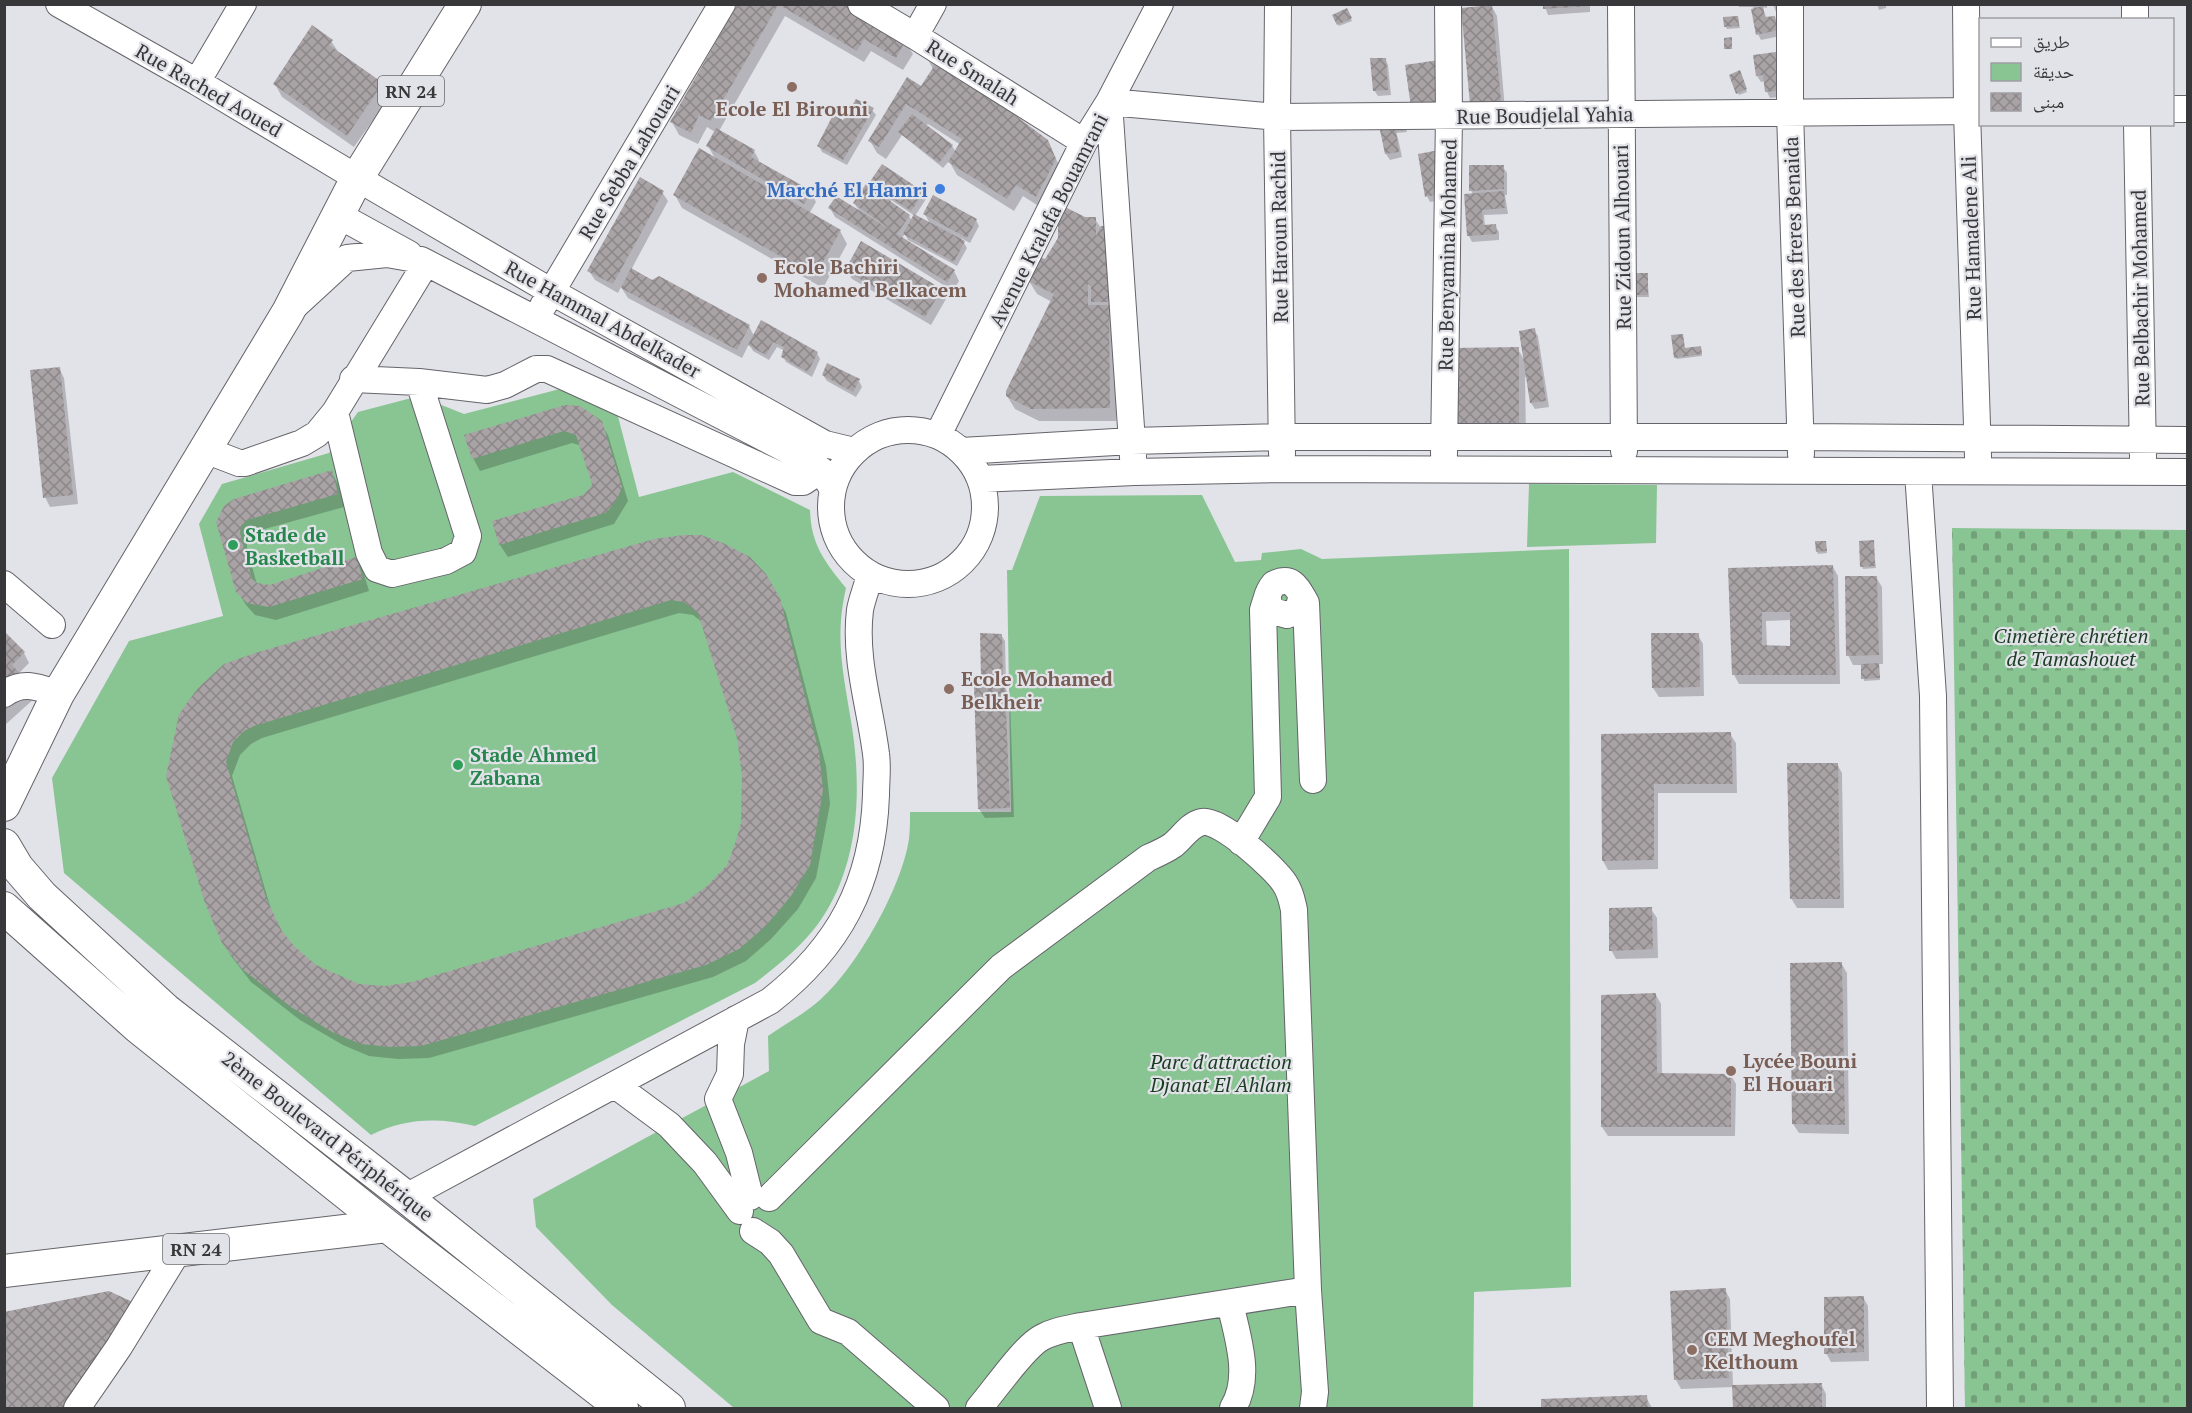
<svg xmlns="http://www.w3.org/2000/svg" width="2192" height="1413" viewBox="0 0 2192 1413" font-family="'PT Serif','Noto Naskh Arabic',serif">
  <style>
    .cemetery { fill: url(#cemetery-stones) }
    .park { fill: #89c493 }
    .shadow { fill: #0003; fill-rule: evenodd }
    .building { fill: url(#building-cross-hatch); fill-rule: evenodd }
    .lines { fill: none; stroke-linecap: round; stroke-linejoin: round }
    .minor-casing { stroke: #64646a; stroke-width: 28 }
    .major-casing { stroke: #64646a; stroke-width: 34 }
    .minor { stroke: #fff; stroke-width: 26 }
    .major { stroke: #fff; stroke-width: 32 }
    .education-dot { fill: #8d6e63; stroke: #e2e2e9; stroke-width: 2 }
    .shop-dot { fill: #3f7fe0; stroke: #e2e2e9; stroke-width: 2 }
    .leisure-dot { fill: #2e9e5b; stroke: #e2e2e9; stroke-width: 2 }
    .labels { text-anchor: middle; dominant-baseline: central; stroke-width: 4.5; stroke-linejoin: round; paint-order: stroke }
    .shield { fill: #e2e2e9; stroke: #6b6b6e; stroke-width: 1.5 }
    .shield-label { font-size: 18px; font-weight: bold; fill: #38383a }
    .street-label { font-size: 20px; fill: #38383a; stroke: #e2e2e9 }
    .education-label { font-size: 20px; font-weight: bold; fill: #785e54; stroke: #e2e2e9; text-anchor: start }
    .shop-label { font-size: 20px; font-weight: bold; fill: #366cbe; stroke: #e2e2e9; text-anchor: end }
    .leisure-label { font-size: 20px; font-weight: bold; fill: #27864d; stroke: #e2e2e9; text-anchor: start }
    .park-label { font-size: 20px; font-style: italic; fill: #1a3d22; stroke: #e2e2e9 }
  </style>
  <defs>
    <pattern id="cemetery-stones" width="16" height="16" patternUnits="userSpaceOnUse" patternTransform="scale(1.5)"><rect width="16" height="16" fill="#89c493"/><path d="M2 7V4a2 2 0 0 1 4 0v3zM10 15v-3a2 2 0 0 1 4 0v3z" fill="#71a079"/></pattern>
    <pattern id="building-cross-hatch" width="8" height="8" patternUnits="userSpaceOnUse" patternTransform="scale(1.5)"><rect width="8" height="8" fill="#a9a3a5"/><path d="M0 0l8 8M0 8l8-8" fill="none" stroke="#8b8687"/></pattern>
  </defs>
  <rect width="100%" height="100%" fill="#e2e2e9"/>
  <path class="cemetery" d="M1952 528 2187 530V1408H1965Z"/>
  <path class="park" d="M579 384 615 405 639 497 733 472 810 510C811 545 825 562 846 588 834 640 844 676 852 727 862 793 859 867 818 924 801 947 778 965 755 983L475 1126C439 1117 404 1118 371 1135L64 873 52 778 129 641 223 616 199 524 222 484 329 453 358 412 419 396 464 414Z
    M1529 484 1657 485 1656 543 1527 547Z
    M1202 495 1235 562 1261 560 1262 553 1301 549 1322 559 1569 549 1571 1287 1474 1292 1473 1408H734L612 1305 536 1227 533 1199 769 1071 768 1036C785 1024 806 1013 821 999 857 967 902 887 909 839 910 830 910 821 910 812H1011L1007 570H1012L1040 496Z"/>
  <path class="shadow" d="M738 4H841L905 41 913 54 903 70 871 51 864 62 785 16 719 131 754 151 759 160 758 163 811 193 816 202 809 214 840 231 847 244 823 288 682 208 675 195 716 160 708 146 715 132 707 127 698 144 679 135 672 122Z
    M1544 4H1590V12L1548 15Z
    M1738 4H1767V8L1762 7 1767 19 1774 17 1780 36 1761 40 1758 34 1753 7H1739Z
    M1773 4H1784V12H1776Z
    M1877 4H1886V8L1879 10Z
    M1492 7 1497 16 1505 110 1476 113Z
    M1347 10 1352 21 1339 26 1334 16Z
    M1738 17 1740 28 1727 29 1726 27Z
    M331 41 339 53 382 84 390 96 354 147 282 97 275 84Z
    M926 56 950 69 1047 141 1063 173 1043 209 1023 196 1014 211 957 175 949 161 943 168 902 135 886 159 877 153 870 141 922 88 933 69ZM928 124 961 145 956 152 952 146 926 126Z
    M1755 56 1792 95 1770 98 1767 92 1766 81 1761 82 1757 76Z
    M1385 59 1388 65 1391 95 1378 96 1374 90Z
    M1740 74 1747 92 1739 95 1738 93Z
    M872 110 876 115 847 165 822 152 819 146 844 122Z
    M1404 114 1407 132 1396 133 1398 138 1402 157 1390 160 1386 154 1385 116Z
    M1420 155 1448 199 1430 202 1427 196Z
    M882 166 923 193 926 199 915 216 930 224 925 214 976 220 979 226 970 243 961 238 967 248 957 266 908 240 905 234 901 239 954 271 959 281 953 291 835 217 830 208 861 213 854 203 877 193 871 183ZM891 200 915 216 912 221 909 216 890 203Z
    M1503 167 1507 173V195H1505L1508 214 1484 215 1485 226H1495L1499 232V240L1472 242 1469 236 1466 195H1473L1471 190Z
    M662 192 668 201 631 270 749 326 754 336 817 353 820 359 812 377 786 362 783 356 785 351 777 347 769 360 753 351 749 344 742 358 628 298 621 287 618 293 595 280 589 271Z
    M1085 219H1095L1101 228 1116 319V421H1039L1015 409 1007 396 1052 302 1037 294 1029 281 1046 261 1059 238Z
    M846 270 941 290 946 299 931 325 852 279Z
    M1647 274 1649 297H1637L1635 295Z
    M1534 330 1538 336 1549 407 1535 409 1531 403 1527 377H1525L1526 437 1460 439 1518 349 1524 360Z
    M1682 336 1685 349 1701 350 1702 356 1677 359 1675 357Z
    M59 368 64 378 78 504 50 507 45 497Z
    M823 375 859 381 862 387 856 397 827 381Z
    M580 407 600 422 608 435 628 501 614 524 508 557 500 545 493 522 583 496 590 490 593 484 582 446 572 443 480 471 473 458Z
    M331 472 338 484 344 507 261 530 254 533 247 539V547L257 585 270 586 356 559 363 571 369 591 276 620 255 615 246 605 238 592 218 522Z
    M1825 542 1827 553 1818 554 1817 551Z
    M1873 542 1876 568 1863 569 1862 566Z
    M1833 567 1838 576 1840 684H1739L1734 675 1729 570ZM1791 620V648L1767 647 1766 621Z
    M765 574 786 613 826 766 830 804 816 878 798 909 771 939 746 961 713 977 429 1058 398 1059 369 1056 343 1045 300 1020 251 982 231 956 223 942 181 715ZM679 613 693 615 702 622 738 737 744 775 742 823 728 866 708 887 685 904 412 984 385 988 359 985 315 966 293 947 283 935 272 913 232 776 240 755 251 744 262 738Z
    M1876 577 1882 587 1883 664H1878L1880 680 1864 681 1862 665H1853L1848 655Z
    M4 633 24 653 29 663 18 674 36 697 4 726Z
    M1001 635 1005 641 1006 682H986L982 676Z
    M1698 635 1703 644 1704 696 1659 697 1653 688Z
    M1005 687 1010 697 1014 817 985 818 979 809Z
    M1730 734 1736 743 1737 793H1658V869L1608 870 1603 861V735Z
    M1837 764 1842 773 1844 908H1797L1791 898Z
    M1651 909 1657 918 1658 958 1616 959 1611 950Z
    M1841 963 1847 973 1849 1134 1799 1133 1793 1124Z
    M1656 995 1661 1004 1662 1075H1731L1736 1084 1735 1136H1608L1602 1127Z
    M1725 1290 1730 1299 1733 1387 1821 1384 1826 1394V1408H1734L1733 1387 1681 1389 1676 1380Z
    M1863 1297 1868 1306 1869 1361 1831 1362 1826 1353Z
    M4 1314 84 1408H4Z
    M1646 1397 1652 1408H1543L1542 1400Z"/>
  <path class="building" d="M778 4H844L906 40 896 58 864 39 857 51Z
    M1543 4H1589V6L1543 9Z
    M737 5H778L711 121 699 115 691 133 670 122Z
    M1492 5 1501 101 1470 104 1461 8Z
    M1763 6 1765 17 1775 16 1778 30 1756 35 1751 9Z
    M1347 8 1352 18 1337 25 1332 15Z
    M1738 16 1739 26 1724 27 1723 17Z
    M312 25 333 40 329 45 383 83 347 136 273 84Z
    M1732 37V49H1724V38Z
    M1784 51 1789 89 1765 92 1763 75 1756 76 1753 55Z
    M1370 58H1386L1388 90 1373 91Z
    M941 60 1048 140 1056 159 1036 197 1016 185 1007 199 948 162 962 139 906 104 879 147 868 141 907 77 921 86 936 63Z
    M1439 60 1446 102 1411 107 1405 65Z
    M1740 70 1747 89 1736 94 1729 75Z
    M856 99 874 108 843 160 817 146 833 115 843 120Z
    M1404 110 1406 130 1396 131 1399 152 1385 154 1377 116 1386 114 1390 132 1387 112Z
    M912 114 953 145 939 163 898 132Z
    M716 128 755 150 751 157 812 191 804 204 706 146Z
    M699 148 841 230 815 276 673 195Z
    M1439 150 1446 193 1425 197 1418 154Z
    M882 164 924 192 911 211 869 183Z
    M1469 165H1504V189L1469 191Z
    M640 177 664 191 613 284 587 271Z
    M866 184 910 215 897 234 955 270 947 282 828 208 836 196 894 232 853 203Z
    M1504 191 1505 208 1482 210 1483 225 1496 224 1497 234 1467 236 1464 194Z
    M933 195 977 219 967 238 923 214Z
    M1065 207 1085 217H1096V236L1101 226H1112L1113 302H1091V286L1088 284V305H1109L1110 408 1031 409 1006 396V391L1054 294 1028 281 1040 257 1045 259 1058 238V221Z
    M914 214 965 241 954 262 903 234Z
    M861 241 942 289 925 317 845 270Z
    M631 268 652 280 659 276 750 325 737 350 621 288Z
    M1634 273H1648V295H1634Z
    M761 320 818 352 808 372 781 357 784 347 773 342 766 355 748 345Z
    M1535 328 1546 401 1530 403 1519 331Z
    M1683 334 1685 348 1701 346 1702 354 1674 358 1671 335Z
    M1519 347V424L1451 427 1453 348Z
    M827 363 860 379 853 392 822 375Z
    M60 367 73 495 43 498 30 370Z
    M565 405 580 406 602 421 622 487 617 499 607 512 596 516 499 545 492 521 583 495 589 489 592 484 576 435 564 431 472 459 464 435Z
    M332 470 338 494 247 520 241 526 240 533 252 579 257 583 270 585 356 557 363 579 269 607 247 603 236 592 216 522 224 506 234 499Z
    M684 535H701L723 543 750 557 766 574 780 598 819 752 823 790 810 865 791 896 765 927 739 949 706 965 421 1046 390 1047 361 1044 334 1033 291 1007 242 969 222 943 205 903 166 776 179 714 198 688 224 664 255 653 654 539ZM671 600 684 602 698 613 737 738 742 775 741 823 735 844 727 865 707 886 684 903 412 982 385 986 359 984 316 965 294 946 282 931 266 898 226 762 233 742 244 731 254 726Z
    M1874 540 1875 566 1860 567 1859 541Z
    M1815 541H1826L1827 551 1816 552Z
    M1833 565 1836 675H1732L1728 568ZM1762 612H1790V646L1762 645Z
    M1845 576H1877L1879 655 1846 656Z
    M4 631 25 652 12 665 32 686 4 712Z
    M980 633 1002 634 1003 676 981 677Z
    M1651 633H1699L1700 687 1652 688Z
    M1879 663 1880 678 1861 679V664Z
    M1005 686 1010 808 978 809 974 687Z
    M1731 732 1733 784H1654V860L1602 861 1601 734Z
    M1787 763H1838L1840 899H1790Z
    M1652 907 1653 949 1609 951V908Z
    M1842 962 1845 1125 1792 1124 1790 963Z
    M1656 993 1657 1073 1731 1074V1127H1601V995Z
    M1726 1288 1729 1378 1674 1380 1670 1291Z
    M109 1291 139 1305 68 1408H4V1312Z
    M1864 1296V1352L1824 1354V1297Z
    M1822 1383V1408H1733L1732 1385Z
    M1647 1395 1648 1408H1541V1399Z"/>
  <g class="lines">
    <defs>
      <path id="minor" d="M59 4 197 82 357 178 552 292 825 444 854 451
        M861 4 915 36 1084 142
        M1278 4 1277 117 1282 454
        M1621 4 1624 451
        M1790 4V112L1801 454
        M1966 4 1967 111 1978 457
        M2135 4V20
        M915 36 933 4
        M197 82 243 4
        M2172 109H2188
        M2137 124 2143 457
        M338 215 409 254
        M297 304 347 258 387 254 421 260 803 458 821 470 832 488
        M543 306 722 4
        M353 379 419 382 487 390 505 385 536 369H547L795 482H803L821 470
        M335 412 369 553 377 569 392 574 446 561 463 552 468 536 419 382
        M831 507a77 77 0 1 1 154 0a77 77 0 1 1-154 0Z
        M938 435 1084 142 1109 102 1160 4
        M205 450 239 463H245L302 443 317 434 335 412 426 263
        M961 451 1132 441 1281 437H1800L2188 440
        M1444 454 1449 116 1448 4
        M1134 472 1109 102 1277 117 1980 111
        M1918 472 1933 696 1940 1408
        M980 479 1134 472 1282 469 2188 472
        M4 584 52 625
        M1302 596 1298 609 1287 615 1273 611C1266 602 1266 593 1274 584 1293 575 1298 589 1306 603L1313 780
        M4 694C23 680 38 687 58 694
        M1241 842 1268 797 1263 610 1268 594
        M736 1019 731 1044 730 1074 718 1099 739 1153 750 1197
        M615 1085 669 1125 705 1163 740 1211
        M406 1197 770 1001C839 947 873 884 876 795 876 782 878 767 876 754 870 706 854 659 860 610 862 599 867 587 870 575
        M769 1198 1001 967 1148 858C1157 854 1166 850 1173 845 1183 837 1189 825 1202 822 1220 818 1276 869 1285 884 1291 893 1292 901 1294 910L1308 1290 1315 1392 1313 1408
        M753 1231 770 1242 781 1254 821 1321 848 1332 936 1408
        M1230 1303C1237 1336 1252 1376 1233 1408
        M1081 1326 1108 1408
        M77 1408 119 1347 178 1251
        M979 1408C994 1391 1023 1348 1041 1338 1053 1331 1067 1329 1081 1326L1308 1290"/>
      <path id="major" d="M4 805 58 694 288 312 357 178 465 4
        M4 845 17 867 42 896 166 1010 406 1197 669 1408
        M4 908 139 1028 387 1226 622 1408
        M4 1271 387 1226"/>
    </defs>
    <use href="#minor" class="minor-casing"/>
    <use href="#major" class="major-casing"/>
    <use href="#minor" class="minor"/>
    <use href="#major" class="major"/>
  </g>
  <g class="education-dot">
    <circle cx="792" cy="87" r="6"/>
    <circle cx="762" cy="278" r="6"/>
    <circle cx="949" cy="689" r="6"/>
    <circle cx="1731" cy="1071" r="6"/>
    <circle cx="1692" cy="1350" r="6"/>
  </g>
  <circle class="shop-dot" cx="940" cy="189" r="6"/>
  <g class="leisure-dot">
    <circle cx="233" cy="545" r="6"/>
    <circle cx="458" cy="765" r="6"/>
  </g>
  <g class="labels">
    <g class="shield">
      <rect x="378" y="76" width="66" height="30" rx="4.5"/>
      <rect x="163" y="1234" width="66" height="30" rx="4.5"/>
    </g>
    <g class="shield-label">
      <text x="411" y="91">RN 24</text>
      <text x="196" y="1249">RN 24</text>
    </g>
    <g class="street-label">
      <text transform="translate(973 72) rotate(32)">Rue Smalah</text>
      <text transform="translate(209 90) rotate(30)">Rue Rached Aoued</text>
      <text transform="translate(1545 115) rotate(-1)">Rue Boudjelal Yahia</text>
      <text transform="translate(629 162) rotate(-59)">Rue Sebba Lahouari</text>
      <text transform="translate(1048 220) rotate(-63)">Avenue Kralafa Bouamrani</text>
      <text transform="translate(1279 237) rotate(-91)">Rue Haroun Rachid</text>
      <text transform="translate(1622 237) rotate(-91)">Rue Zidoun Alhouari</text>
      <text transform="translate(1794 237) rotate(-92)">Rue des freres Benaida</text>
      <text transform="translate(1971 238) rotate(-92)">Rue Hamadene Ali</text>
      <text transform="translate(1447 255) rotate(-89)">Rue Benyamina Mohamed</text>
      <text transform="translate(2140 298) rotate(-91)">Rue Belbachir Mohamed</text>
      <text transform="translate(603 319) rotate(29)">Rue Hammal Abdelkader</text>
      <text transform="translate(328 1136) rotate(38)">2ème Boulevard Périphérique</text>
    </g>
    <g class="education-label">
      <text x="792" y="108" text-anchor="middle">Ecole El Birouni</text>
      <text x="774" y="266">Ecole Bachiri<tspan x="774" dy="23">Mohamed Belkacem</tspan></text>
      <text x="961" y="678">Ecole Mohamed<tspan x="961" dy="23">Belkheir</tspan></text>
      <text x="1743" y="1060">Lycée Bouni<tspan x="1743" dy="23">El Houari</tspan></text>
      <text x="1704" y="1338">CEM Meghoufel<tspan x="1704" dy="23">Kelthoum</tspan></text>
    </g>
    <g class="shop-label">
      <text x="928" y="189">Marché El Hamri</text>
    </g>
    <g class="leisure-label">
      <text x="245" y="534">Stade de<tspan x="245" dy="23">Basketball</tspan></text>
      <text x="470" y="754">Stade Ahmed<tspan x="470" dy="23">Zabana</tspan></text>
    </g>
    <g class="park-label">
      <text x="2071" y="635">Cimetière chrétien<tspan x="2071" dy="23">de Tamashouet</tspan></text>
      <text x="1221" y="1061">Parc d'attraction<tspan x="1221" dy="23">Djanat El Ahlam</tspan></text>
    </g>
  </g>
  <rect width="2192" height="1413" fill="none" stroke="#38383a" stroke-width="12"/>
  <rect x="1979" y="18" width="195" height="108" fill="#e2e2e9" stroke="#9e9ea3" stroke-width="1.5"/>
  <rect x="1991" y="38" width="30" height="9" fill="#ffffff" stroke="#9e9ea3" stroke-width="1.5"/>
  <text x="2033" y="48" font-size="18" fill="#38383a">طريق</text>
  <rect x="1991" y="63" width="30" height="18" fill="#89c493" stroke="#9e9ea3" stroke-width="1.5"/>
  <text x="2033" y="78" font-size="18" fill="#38383a">حديقة</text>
  <rect x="1991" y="93" width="30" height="18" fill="url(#building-cross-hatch)" stroke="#9e9ea3" stroke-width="1.5"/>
  <text x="2033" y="108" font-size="18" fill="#38383a">مبنى</text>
</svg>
